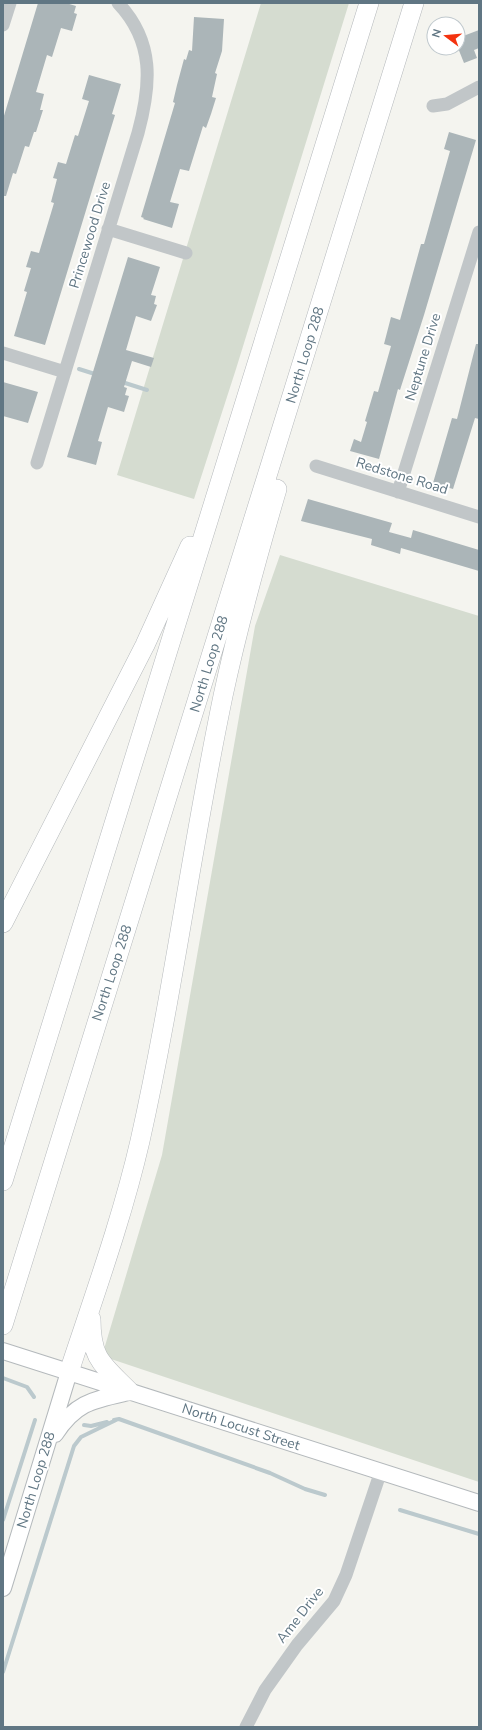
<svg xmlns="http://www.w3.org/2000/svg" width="482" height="1730" viewBox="0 0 482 1730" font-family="'Nunito Sans',sans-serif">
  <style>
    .green { fill: #d5dcd0 }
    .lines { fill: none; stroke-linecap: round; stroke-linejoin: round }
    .stream { stroke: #bbc9cd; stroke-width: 4 }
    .building { fill: #abb5b8 }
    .major-casing { stroke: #b4b9bc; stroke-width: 18 }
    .highway-casing { stroke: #b5b9bc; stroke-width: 20 }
    .minor { stroke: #c1c6c8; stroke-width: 13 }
    .major { stroke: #fff; stroke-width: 16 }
    .highway { stroke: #fff; stroke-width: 19 }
    .labels { text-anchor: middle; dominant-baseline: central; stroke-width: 4; stroke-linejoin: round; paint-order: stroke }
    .street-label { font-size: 14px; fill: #607683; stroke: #fff }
  </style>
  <rect width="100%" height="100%" fill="#f4f4ef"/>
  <path class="green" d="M261 3H349L236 369 194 499 117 475Z
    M280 555 479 616V1482L102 1356 162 1155 255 626Z"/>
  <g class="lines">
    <path class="stream" d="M79 369 98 375
      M122 382 147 390
      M3 1378 27 1387 34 1397
      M114 1420 119 1419 270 1473 305 1489 325 1495
      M84 1425 91 1426 107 1422
      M400 1510 479 1534
      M3 1520 35 1420
      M3 1672 74 1446 81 1437 116 1420"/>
  </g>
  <path class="building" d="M38 3H66L76 6 74 13 77 14 72 31 61 28 52 57 47 55 36 92 44 94 40 110H43L36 132H34L29 147 25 146 16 174 13 173 6 196H3V119Z
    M194 17 224 19 222 51 215 73 217 74 212 97 216 98 211 114 206 128 203 126 189 171 180 169 170 202 179 204 172 228 143 219 144 218 141 217 175 103 173 102 177 85 184 59 186 60 189 50 192 51Z
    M479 30V48L474 50 477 58 464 63 458 48V38Z
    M89 75 121 84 112 114 115 115 45 345 14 336 27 292 24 291 31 268 26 267 31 251 39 253 54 203 51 202 57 179 53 178 58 162 66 164 75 135 78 136 89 101 82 99Z
    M449 132 476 140 424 315 400 390 398 389 379 459 350 451 354 439 361 442 367 422 365 421 374 391 378 392 391 346 384 344 391 317 400 320 421 244H424L450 151 444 149Z
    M128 257 160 267 151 295 156 296 154 304 157 305 151 321 136 316 126 350 154 358 151 367 132 361 124 387 127 388 125 395 129 396 124 412 108 407 98 441 102 442 96 465 67 457Z
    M476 344H479V419L475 418 453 489 433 483 452 418 457 419Z
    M3 382 38 392 28 423 3 416Z
    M308 499 392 523 389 532 411 538 413 530 479 550V571L401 548 400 554 371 545 372 539 301 521Z"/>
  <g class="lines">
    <defs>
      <path id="major" d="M3 1351 479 1503
        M55 1434C76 1402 93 1400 129 1392
        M3 1588 69 1372"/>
      <path id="highway" d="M3 923 145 645 190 546
        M3 1181 369 3
        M91 1319C91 1359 102 1364 129 1391
        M3 1325 414 3
        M69 1372C94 1296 122 1219 140 1141 173 994 192 844 223 696 238 626 257 557 277 489"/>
    </defs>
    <use href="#major" class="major-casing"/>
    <use href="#highway" class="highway-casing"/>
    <path class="minor" d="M3 25 10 3
      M433 106 447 104 479 87
      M108 229 186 253
      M3 353 65 372
      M37 463 138 133C151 85 155 42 118 3
      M316 466 479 517
      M398 492 479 232
      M246 1727 265 1690 297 1645 334 1601 346 1575 381 1471"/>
    <use href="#major" class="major"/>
    <use href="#highway" class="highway"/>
  </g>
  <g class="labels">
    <g class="street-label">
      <text transform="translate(90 235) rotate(-73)">Princewood Drive</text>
      <text transform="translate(305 355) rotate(-73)">North Loop 288</text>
      <text transform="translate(423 357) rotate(-73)">Neptune Drive</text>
      <text transform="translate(402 476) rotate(17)">Redstone Road</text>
      <text transform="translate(209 664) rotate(-73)">North Loop 288</text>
      <text transform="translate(112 973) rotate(-72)">North Loop 288</text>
      <text transform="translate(241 1427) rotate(18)">North Locust Street</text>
      <text transform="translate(36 1480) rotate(-73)">North Loop 288</text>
      <text transform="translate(300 1615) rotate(-52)">Ame Drive</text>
    </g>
  </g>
  <rect width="482" height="1730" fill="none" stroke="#607683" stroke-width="8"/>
  <g transform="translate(446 36) rotate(286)"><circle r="19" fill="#ffffff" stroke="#bfc8cd"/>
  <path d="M0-3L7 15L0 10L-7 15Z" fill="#f4330f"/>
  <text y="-6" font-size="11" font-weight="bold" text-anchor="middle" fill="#607683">N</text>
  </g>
</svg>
